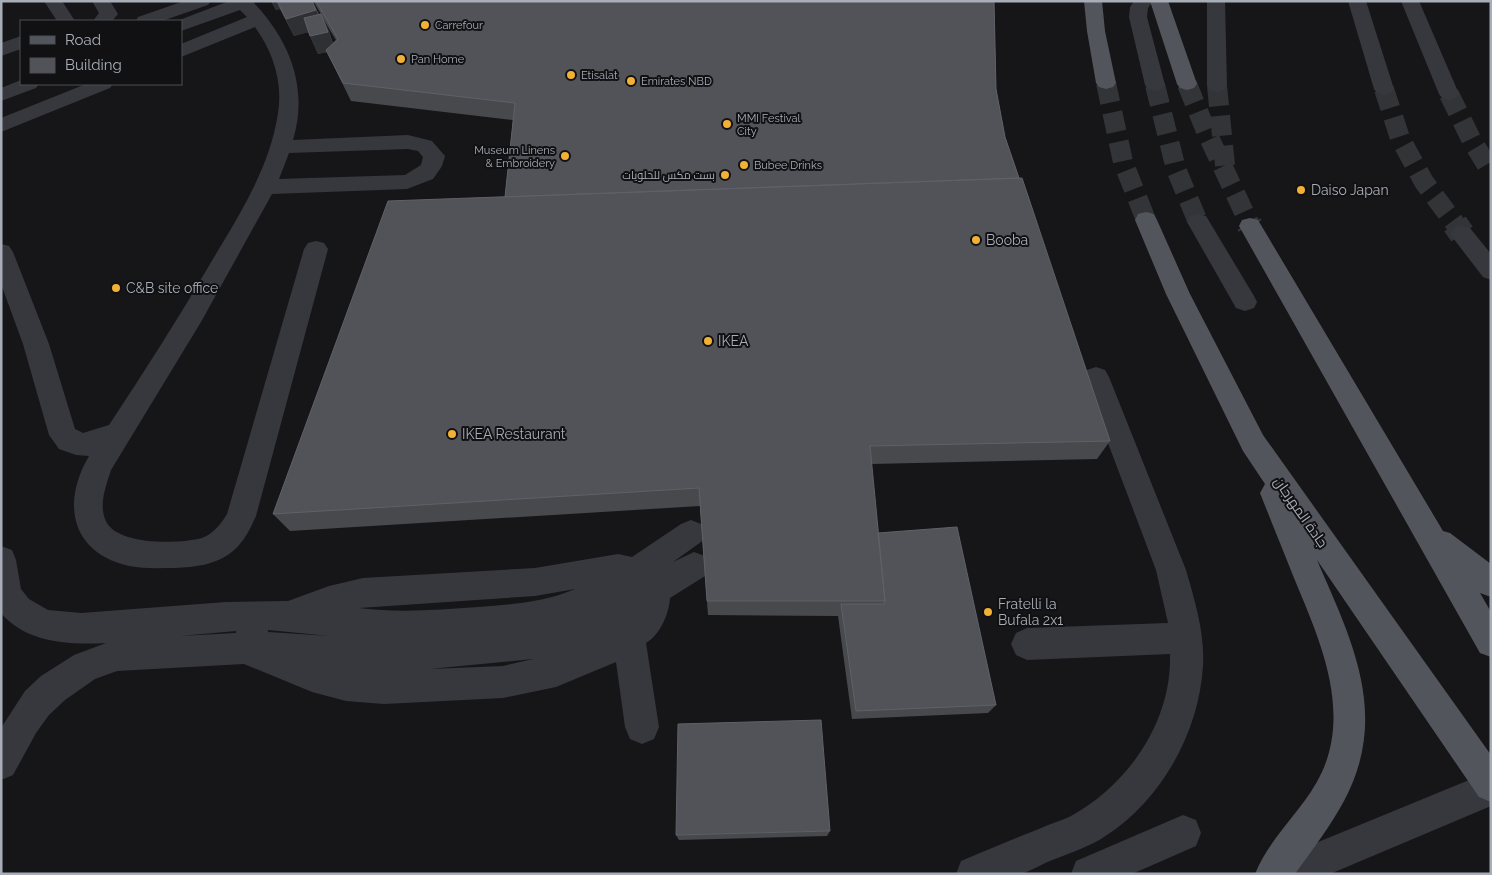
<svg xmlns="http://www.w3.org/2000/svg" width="1492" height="875" viewBox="0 0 1492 875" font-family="Raleway,Cairo,sans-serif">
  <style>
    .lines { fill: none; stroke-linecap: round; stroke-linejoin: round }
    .minor-tunnel-far1 { stroke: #333438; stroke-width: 20; stroke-dasharray: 20 10; stroke-linecap: butt }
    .minor-tunnel { stroke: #333438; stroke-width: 26; stroke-dasharray: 26 13; stroke-linecap: butt }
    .major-tunnel-far1 { stroke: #333438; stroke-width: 20; stroke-dasharray: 20 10; stroke-linecap: butt }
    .major-tunnel { stroke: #333438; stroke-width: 26; stroke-dasharray: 26 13; stroke-linecap: butt }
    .minor { fill: #37383d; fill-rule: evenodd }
    .major { fill: #53555c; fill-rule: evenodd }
    .wall { fill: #47494d; fill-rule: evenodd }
    .shaded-wall { fill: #2f3033 }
    .building { fill: #525359; stroke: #5f6168 }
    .poi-dot { fill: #f2b134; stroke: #111113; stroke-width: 2 }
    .labels { text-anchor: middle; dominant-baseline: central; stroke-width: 4; stroke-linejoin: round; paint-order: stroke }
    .far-poi-label { font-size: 11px; fill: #a8adb8; stroke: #111113; text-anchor: start }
    .poi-label { font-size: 14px; fill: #a8adb8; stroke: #111113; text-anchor: start }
    .street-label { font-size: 14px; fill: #a8adb8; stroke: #111113 }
  </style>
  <rect width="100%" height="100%" fill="#161618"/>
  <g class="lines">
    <path class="minor-tunnel-far1" d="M1155 85 1176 169 1198 222
      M1217 86 1226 175
      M1384 89 1400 138 1424 182 1456 225
      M1449 94 1471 139 1491 172"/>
    <path class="minor-tunnel" d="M1455 224 1462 234"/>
    <path class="major-tunnel-far1" d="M1106 83 1123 162 1146 220
      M1187 84 1206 131 1250 225"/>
    <path class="major-tunnel" d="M1249 224 1250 226"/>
    <path class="minor" d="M44 1H62L75 21H57Z
      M92 1H110L118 14 112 21H93L99 13Z
      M184 1H211L208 5 162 21H136L138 17Z
      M229 1H255L254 3C289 40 309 87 293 140L408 135 432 141 445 156 442 166 433 179 407 189 272 194 201 322 111 470C106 486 99 503 105 519 114 546 180 544 202 538 213 534 221 524 227 514L304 249 308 243 316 241 324 243 328 249 256 516C250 529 244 542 233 551 216 565 195 567 175 568 160 568 144 569 129 566 71 553 61 503 89 456L76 455 59 449 49 435 23 344 1 284V244L9 246 13 252 49 344 75 429 83 433 109 425C144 372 178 319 210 264 238 217 270 168 278 113 283 82 273 52 255 27L181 57V44L247 17 240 10 181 31V21H177ZM408 149 418 151 423 157 421 165 405 175 279 179 289 153Z
      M1134 1H1153L1148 8 1147 17 1165 85 1162 89 1155 91 1148 89 1145 85 1129 17 1130 7Z
      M1207 1H1225L1227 86 1224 90 1217 92 1210 90 1207 86Z
      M1348 1H1366L1394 89 1391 93 1384 95 1377 93 1374 89Z
      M1401 1H1419L1459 94 1456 98 1449 100 1442 98 1439 94Z
      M21 36V49L1 56V43Z
      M21 80V84H39L36 88 1 101V88Z
      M86 84H113L110 88 1 132V118Z
      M1198 214 1206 216 1254 296 1257 302 1254 308 1245 311 1236 308 1187 222 1190 216Z
      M1462 226 1470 228 1491 254V280L1483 277 1450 234 1454 228Z
      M1096 367 1105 370 1109 377 1186 570C1195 601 1205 634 1203 666 1199 732 1162 799 1107 835 1091 846 1073 852 1055 859 1043 863 1032 871 1020 874 1006 875 972 874 956 874L961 861C987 850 1013 839 1039 829 1049 824 1061 821 1071 816 1129 784 1172 721 1170 654L1027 660 1016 655 1011 644 1016 633 1027 628 1168 623 1156 570 1083 377 1087 370Z
      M691 520 701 524 706 533 701 542 673 562 694 552 705 556 709 566 705 576 670 598C669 614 660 635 646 643L659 727 654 739 642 744 630 739 625 727 616 662 556 687 503 698 384 704 346 701 312 692 244 664 117 671 95 679 65 700 49 715 36 733 13 775 1 780V728L25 691 41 676 74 655 106 643C70 645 26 643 1 613V546L12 550 16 560 21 589 29 599 48 610 81 613 226 602 288 601 329 586 363 578 535 568 618 554 632 557 681 524ZM575 589C543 603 511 604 478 607 438 610 399 613 359 608L535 596ZM268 630 330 636 268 632ZM236 631V633L180 636ZM533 659 503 666 430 669Z
      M1491 771V806L1330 874H1267L1272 861Z
      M1183 815 1196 820 1201 833 1196 846 1132 874H1071L1076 861Z"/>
    <path class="major" d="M1084 1H1102L1105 31 1116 83 1113 87 1106 89 1099 87 1096 83 1087 31Z
      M1150 1H1168L1197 84 1194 88 1187 90 1180 88 1177 84Z
      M1146 212 1154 214 1157 220 1190 294 1263 435 1491 755V802L1479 797 1317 560C1352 641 1390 715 1344 801 1330 827 1312 850 1295 874H1255C1270 836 1305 809 1322 772 1351 708 1319 638 1294 578 1283 550 1271 521 1260 493L1265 484 1243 451 1166 294 1135 220 1138 214Z
      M1250 218 1258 220 1443 531 1450 533 1491 564V597L1480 593 1491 612V657L1480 653 1239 226 1242 220Z"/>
  </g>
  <path class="wall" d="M271 1H312L319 14H321L313 1H994L996 89 1005 137 1110 441 1097 459 871 464 878 533 996 705 988 713 852 719 838 616 708 615 700 506 290 531 273 514 505 197 513 120 351 101 327 52 318 54 308 32 294 36 280 9 276 10ZM322 17 336 40 333 43 329 31Z
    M830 831 827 836 679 840 676 835Z"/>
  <path class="shaded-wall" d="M272 1H277L280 9 276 10Z
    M316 10 324 28 294 36 286 19Z
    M321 14 329 31 335 50 318 54 310 36Z"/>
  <path class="building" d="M277 1H312L316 10 286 19Z
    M316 1H994L996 89 1005 137 1019 178 505 197 515 103 343 83 326 50 338 39Z
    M321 14 328 32 310 36 304 18Z
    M1022 178 1110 441 870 446 885 601H707L699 488 273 514 388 201Z
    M957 527 996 705 856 711 841 604H884L885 601 878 533Z
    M821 720 830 831 676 835 678 724Z"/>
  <g class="poi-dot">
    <circle cx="425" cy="25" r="5"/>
    <circle cx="401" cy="59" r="5"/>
    <circle cx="571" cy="75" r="5"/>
    <circle cx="631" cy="81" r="5"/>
    <circle cx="727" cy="124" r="5"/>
    <circle cx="565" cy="156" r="5"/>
    <circle cx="744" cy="165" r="5"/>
    <circle cx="725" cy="175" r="5"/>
    <circle cx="1301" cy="190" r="5"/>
    <circle cx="976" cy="240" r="5"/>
    <circle cx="116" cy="288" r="5"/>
    <circle cx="708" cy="341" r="5"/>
    <circle cx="452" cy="434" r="5"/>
    <circle cx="988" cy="612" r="5"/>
  </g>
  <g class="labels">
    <g class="far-poi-label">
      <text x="435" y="25">Carrefour</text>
      <text x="411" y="59">Pan Home</text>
      <text x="581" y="75">Etisalat</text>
      <text x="641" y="81">Emirates NBD</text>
      <text x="737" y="118">MMI Festival<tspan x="737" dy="13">City</tspan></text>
      <text x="555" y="150" text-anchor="end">Museum Linens<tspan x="555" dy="13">&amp; Embroidery</tspan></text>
      <text x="754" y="165">Bubee Drinks</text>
      <text x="715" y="175" text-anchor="end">بست مكس للحلويات</text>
    </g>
    <g class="poi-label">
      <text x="1311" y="190">Daiso Japan</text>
      <text x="986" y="240">Booba</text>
      <text x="126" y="288">C&amp;B site office</text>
      <text x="718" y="341">IKEA</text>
      <text x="462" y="434">IKEA Restaurant</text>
      <text x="998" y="604">Fratelli la<tspan x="998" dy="16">Bufala 2x1</tspan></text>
    </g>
    <g class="street-label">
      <text transform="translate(1301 512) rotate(55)">جادة المهرجان</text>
    </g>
  </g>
  <rect width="1492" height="875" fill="none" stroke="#a8adb8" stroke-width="5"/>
  <rect x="20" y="20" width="162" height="65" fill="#111113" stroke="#4d4f55"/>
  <rect x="30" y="36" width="25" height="8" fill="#53555c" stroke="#4d4f55"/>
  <text x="65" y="45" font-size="15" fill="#a8adb8">Road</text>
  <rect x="30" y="58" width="25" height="15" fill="#525359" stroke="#4d4f55"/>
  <text x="65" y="70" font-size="15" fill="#a8adb8">Building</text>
</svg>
